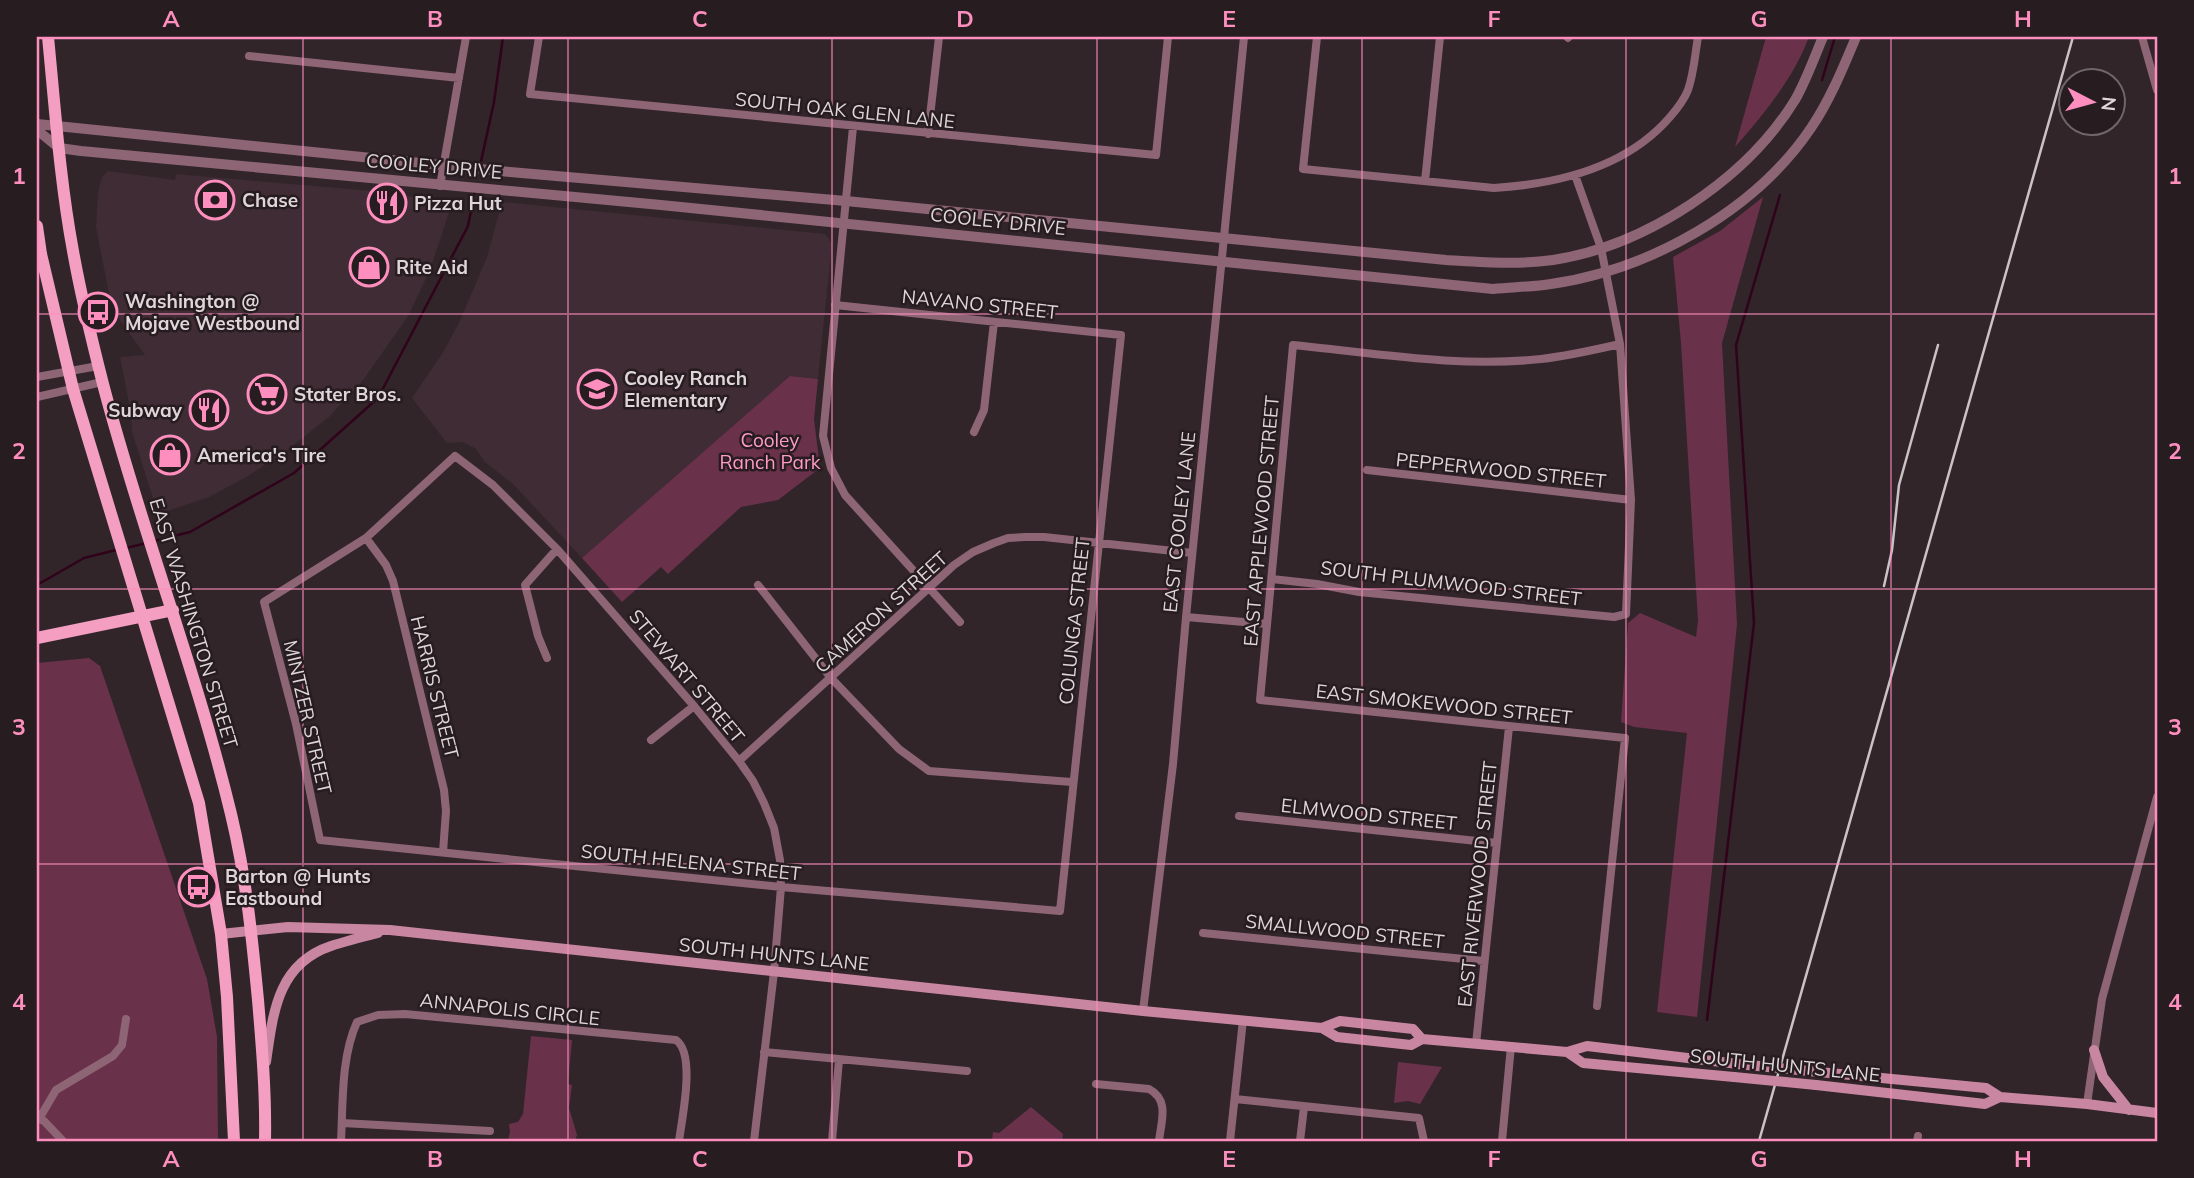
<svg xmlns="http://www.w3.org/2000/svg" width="2194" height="1178" viewBox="0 0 2194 1178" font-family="Mulish,sans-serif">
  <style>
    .built { fill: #3f2c34 }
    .green { fill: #6a314b }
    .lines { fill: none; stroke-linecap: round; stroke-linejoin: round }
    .stream { stroke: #30031a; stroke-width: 2.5 }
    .minor { stroke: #8e6575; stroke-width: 8 }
    .tertiary { stroke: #8e6575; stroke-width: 10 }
    .secondary { stroke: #c886a1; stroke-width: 10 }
    .primary { stroke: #f49fc2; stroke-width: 12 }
    .rail { stroke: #cbc2c5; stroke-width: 2.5 }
    .secondary-bridge { stroke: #c886a1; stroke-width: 10 }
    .grid { fill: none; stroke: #fd8ebe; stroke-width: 2; stroke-opacity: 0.55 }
    .labels { text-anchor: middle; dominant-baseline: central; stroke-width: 5; stroke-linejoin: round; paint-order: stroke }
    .street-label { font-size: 19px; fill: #ded6d9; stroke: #271c20 }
    .poi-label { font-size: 19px; font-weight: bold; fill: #ded6d9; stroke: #271c20; text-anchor: start }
    .park-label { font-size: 19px; fill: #fe9bc5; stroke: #271c20 }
    .neatline { fill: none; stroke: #fd8ebe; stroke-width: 2.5 }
    .grid-label { font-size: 23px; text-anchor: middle; font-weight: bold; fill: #fd8ebe }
  </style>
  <rect width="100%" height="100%" fill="#31252a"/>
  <path class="built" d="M108 171 175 180 176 174 383 192 403 196 453 200 430 270 408 316 364 379 329 417 286 451 248 476 209 497 158 514 132 432 131 413 120 357 145 355 112 309 96 227 98 193 102 177Z
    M502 202 825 234 832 243 818 379 790 376 582 558 514 485 485 462 476 449 463 442 447 443 412 398 442 354 459 323 487 257Z"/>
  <path class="green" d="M1766 37H1809C1793 79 1764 114 1735 147Z
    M1763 197 1722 343 1737 624 1697 1017 1657 1012 1687 733 1634 727 1621 722 1628 623 1640 613 1696 637 1698 621 1681 343 1673 257 1720 231Z
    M790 376 818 379 814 419 820 468 778 500 741 507 668 574 661 567 622 602 582 558Z
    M89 658 100 666 207 979 217 1037 218 1141H37V663Z
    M531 1036 572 1040 568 1084 572 1085 569 1108 577 1135 575 1141 508 1140 510 1132 509 1124 518 1122 523 1114Z
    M1398 1062 1442 1067 1420 1104 1408 1101 1394 1103Z
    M1031 1107 1063 1134 1062 1141H992L993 1132 999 1133Z"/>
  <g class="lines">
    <path class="stream" d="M1822 80 1835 37
      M480 166 494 102 503 37
      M154 541 190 532 294 473 378 398 468 226 475 190
      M126 548 147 543
      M37 585 84 558 116 550
      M1707 1020 1754 623 1736 345 1780 195"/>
    <path class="minor" d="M539 37 530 94 1156 155 1168 37
      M1317 37 1303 169 1494 188C1558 184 1627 167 1670 117 1677 109 1684 100 1688 90 1694 73 1695 54 1698 37
      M1567 37 1568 38
      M2142 37 2157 90
      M249 56 459 78
      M853 127 823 436 831 468 845 495 960 622
      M928 134 939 37
      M1425 181 1440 37
      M440 186 466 37
      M37 377 98 366
      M37 397 102 382
      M974 432 984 410 994 322
      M1367 470 1631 500
      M366 538 386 565 393 581 444 790 446 811 443 852
      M1272 579 1317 584 1359 592 1614 617 1626 614 1631 500 1620 344 1601 248 1575 175
      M758 585 831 678 899 749 929 771 1072 782
      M1186 617 1267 624
      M547 658 538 636 525 585 557 549
      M651 740 694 706
      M739 761 954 565 973 552 994 543 1008 538 1025 537H1044L1192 553
      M1239 816 1496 843
      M1203 933 1484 961
      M1597 1006 1625 738 1260 700 1293 345C1375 353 1459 368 1541 359 1568 356 1594 350 1620 344
      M1143 1011 1173 764 1186 617 1244 37
      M1476 1044 1509 727
      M764 1052 967 1071
      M1096 1084 1149 1089C1170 1100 1161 1122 1159 1141
      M1235 1099 1419 1118 1424 1141
      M2087 1104 2102 999 2157 797
      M37 1118 44 1121 63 1141
      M39 1119 56 1090 113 1056 122 1045 126 1019
      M342 1123 490 1131
      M341 1141C343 1103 341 1057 357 1022L378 1015 405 1014 676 1040C696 1054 682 1118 679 1141
      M754 1141 774 972 781 887 780 860 774 828 764 803 753 781 739 761 694 706 557 549 493 485 455 456 366 538 264 602 296 724 320 840 781 887 1060 911 1121 335 835 305
      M832 1141 839 1060
      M1230 1141 1243 1020
      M1300 1141 1304 1107
      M1502 1141 1511 1046
      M1917 1141 1918 1136"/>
    <path class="tertiary" d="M37 124 510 172 846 201 1446 260C1482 262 1517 265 1553 260 1645 246 1746 180 1795 100 1806 81 1814 58 1823 37
      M37 130 59 148 81 151 661 205 1493 289C1512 287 1532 287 1551 284 1649 270 1755 211 1811 128 1830 100 1843 68 1856 37"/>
    <path class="secondary" d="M221 934 288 927 390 930 1143 1011 1322 1028 1337 1037 1411 1045 1422 1039 1567 1052 1587 1046 1738 1064
      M1322 1028 1340 1021 1413 1029 1422 1039
      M2094 1050 2103 1077 2129 1110
      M1567 1052 1583 1063 1734 1077
      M266 1062C273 1014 277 964 331 946 346 941 362 937 378 933
      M1819 1072 1986 1088 2000 1097 2087 1104 2157 1113
      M1816 1085 1985 1104 2000 1097"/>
    <path class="primary" d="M48 37C55 108 60 181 73 251 81 296 92 341 103 384 141 529 196 669 231 814 246 876 252 937 258 1000 262 1047 266 1094 265 1141
      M37 226 41 254 73 389 199 803 221 934 227 997 234 1141
      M37 638 173 610"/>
    <path class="rail" d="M1884 586 1892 550 1899 485 1938 345
      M1759 1141 2073 37"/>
    <path class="secondary-bridge" d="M1738 1064 1819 1072
      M1734 1077 1816 1085"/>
  </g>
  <path class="grid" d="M303 37V1141M568 37V1141M832 37V1141M1097 37V1141M1362 37V1141M1626 37V1141M1891 37V1141M37 314H2157M37 589H2157M37 864H2157"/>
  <defs>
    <symbol id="bank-ring" viewBox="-11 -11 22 22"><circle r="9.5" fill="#271c20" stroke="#fd8ebe" stroke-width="1.5"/><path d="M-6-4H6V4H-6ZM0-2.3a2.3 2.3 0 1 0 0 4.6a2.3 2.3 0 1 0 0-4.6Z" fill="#fd8ebe"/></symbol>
    <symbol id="restaurant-ring" viewBox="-11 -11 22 22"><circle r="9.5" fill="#271c20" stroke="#fd8ebe" stroke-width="1.5"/><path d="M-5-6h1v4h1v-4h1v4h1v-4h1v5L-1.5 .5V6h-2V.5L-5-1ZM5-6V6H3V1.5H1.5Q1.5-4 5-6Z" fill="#fd8ebe"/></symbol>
    <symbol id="shop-ring" viewBox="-11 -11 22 22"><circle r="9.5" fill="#271c20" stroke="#fd8ebe" stroke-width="1.5"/><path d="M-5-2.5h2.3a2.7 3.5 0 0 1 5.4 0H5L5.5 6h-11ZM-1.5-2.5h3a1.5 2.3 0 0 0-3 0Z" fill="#fd8ebe"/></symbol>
    <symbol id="bus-ring" viewBox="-11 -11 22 22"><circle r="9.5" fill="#271c20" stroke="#fd8ebe" stroke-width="1.5"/><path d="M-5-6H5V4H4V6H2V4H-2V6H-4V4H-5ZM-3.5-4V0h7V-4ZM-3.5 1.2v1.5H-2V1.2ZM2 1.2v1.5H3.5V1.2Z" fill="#fd8ebe"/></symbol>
    <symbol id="school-ring" viewBox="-11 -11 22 22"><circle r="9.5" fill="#271c20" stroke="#fd8ebe" stroke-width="1.5"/><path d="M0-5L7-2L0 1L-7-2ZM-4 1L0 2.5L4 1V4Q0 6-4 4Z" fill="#fd8ebe"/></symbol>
    <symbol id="supermarket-ring" viewBox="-11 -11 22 22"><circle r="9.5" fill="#271c20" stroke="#fd8ebe" stroke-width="1.5"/><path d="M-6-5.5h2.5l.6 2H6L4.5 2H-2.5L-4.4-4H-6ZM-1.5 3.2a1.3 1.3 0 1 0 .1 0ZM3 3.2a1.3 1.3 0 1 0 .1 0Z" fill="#fd8ebe"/></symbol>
  </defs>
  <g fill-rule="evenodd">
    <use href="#bank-ring" x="193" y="178" width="44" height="44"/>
    <use href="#restaurant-ring" x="365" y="181" width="44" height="44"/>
    <use href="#shop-ring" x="347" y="245" width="44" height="44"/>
    <use href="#bus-ring" x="76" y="290" width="44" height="44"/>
    <use href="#school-ring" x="575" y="367" width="44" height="44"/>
    <use href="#supermarket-ring" x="245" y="372" width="44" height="44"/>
    <use href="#restaurant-ring" x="187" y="388" width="44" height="44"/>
    <use href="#shop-ring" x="148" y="433" width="44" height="44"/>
    <use href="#bus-ring" x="176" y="865" width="44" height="44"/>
  </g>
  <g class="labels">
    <g class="street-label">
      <text transform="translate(845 110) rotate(6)">SOUTH OAK GLEN LANE</text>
      <text transform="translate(434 166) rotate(5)">COOLEY DRIVE</text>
      <text transform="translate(998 221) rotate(6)">COOLEY DRIVE</text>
      <text transform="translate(980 304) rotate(6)">NAVANO STREET</text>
      <text transform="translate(1501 470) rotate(6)">PEPPERWOOD STREET</text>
      <text transform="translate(1261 521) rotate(-85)">EAST APPLEWOOD STREET</text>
      <text transform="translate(1179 522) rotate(-84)">EAST COOLEY LANE</text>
      <text transform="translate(1451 583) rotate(7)">SOUTH PLUMWOOD STREET</text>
      <text transform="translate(881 612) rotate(-42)">CAMERON STREET</text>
      <text transform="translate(1074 621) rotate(-84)">COLUNGA STREET</text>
      <text transform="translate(194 623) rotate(73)">EAST WASHINGTON STREET</text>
      <text transform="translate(687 676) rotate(50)">STEWART STREET</text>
      <text transform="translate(435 687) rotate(76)">HARRIS STREET</text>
      <text transform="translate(1444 704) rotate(6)">EAST SMOKEWOOD STREET</text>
      <text transform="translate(308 717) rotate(77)">MINTZER STREET</text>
      <text transform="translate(1369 814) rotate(6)">ELMWOOD STREET</text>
      <text transform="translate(691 862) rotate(6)">SOUTH HELENA STREET</text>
      <text transform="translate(1477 884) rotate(-84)">EAST RIVERWOOD STREET</text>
      <text transform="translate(1345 931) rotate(6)">SMALLWOOD STREET</text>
      <text transform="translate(774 954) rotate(6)">SOUTH HUNTS LANE</text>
      <text transform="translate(510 1009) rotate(6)">ANNAPOLIS CIRCLE</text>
      <text transform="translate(1785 1065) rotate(6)">SOUTH HUNTS LANE</text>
    </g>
    <g class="poi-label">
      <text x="242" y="200">Chase</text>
      <text x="414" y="203">Pizza Hut</text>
      <text x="396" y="267">Rite Aid</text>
      <text x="125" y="301">Washington @<tspan x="125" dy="22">Mojave Westbound</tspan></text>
      <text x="624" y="378">Cooley Ranch<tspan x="624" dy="22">Elementary</tspan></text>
      <text x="294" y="394">Stater Bros.</text>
      <text x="182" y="410" text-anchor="end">Subway</text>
      <text x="197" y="455">America's Tire</text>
      <text x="225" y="876">Barton @ Hunts<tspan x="225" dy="22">Eastbound</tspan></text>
    </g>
    <g class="park-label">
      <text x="770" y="440">Cooley<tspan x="770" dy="22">Ranch Park</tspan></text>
    </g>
  </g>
  <rect width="2194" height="1178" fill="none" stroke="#271c20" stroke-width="77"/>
  <g transform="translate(2092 102) rotate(96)"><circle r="33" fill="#271c20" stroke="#70666a" stroke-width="2"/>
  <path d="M0-5L12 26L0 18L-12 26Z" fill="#fd8ebe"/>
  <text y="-10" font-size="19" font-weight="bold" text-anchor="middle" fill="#ded6d9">N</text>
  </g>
  <rect x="38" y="38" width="2118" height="1102" class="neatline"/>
  <g class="grid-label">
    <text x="171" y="27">A</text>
    <text x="435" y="27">B</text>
    <text x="700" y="27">C</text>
    <text x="965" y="27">D</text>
    <text x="1229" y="27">E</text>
    <text x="1494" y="27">F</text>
    <text x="1759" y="27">G</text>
    <text x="2023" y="27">H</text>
    <text x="19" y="184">1</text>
    <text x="2175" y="184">1</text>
    <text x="19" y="459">2</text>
    <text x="2175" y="459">2</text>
    <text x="19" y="735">3</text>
    <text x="2175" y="735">3</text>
    <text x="19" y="1010">4</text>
    <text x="2175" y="1010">4</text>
    <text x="171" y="1167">A</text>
    <text x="435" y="1167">B</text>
    <text x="700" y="1167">C</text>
    <text x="965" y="1167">D</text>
    <text x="1229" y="1167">E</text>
    <text x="1494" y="1167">F</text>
    <text x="1759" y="1167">G</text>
    <text x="2023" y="1167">H</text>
  </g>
</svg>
